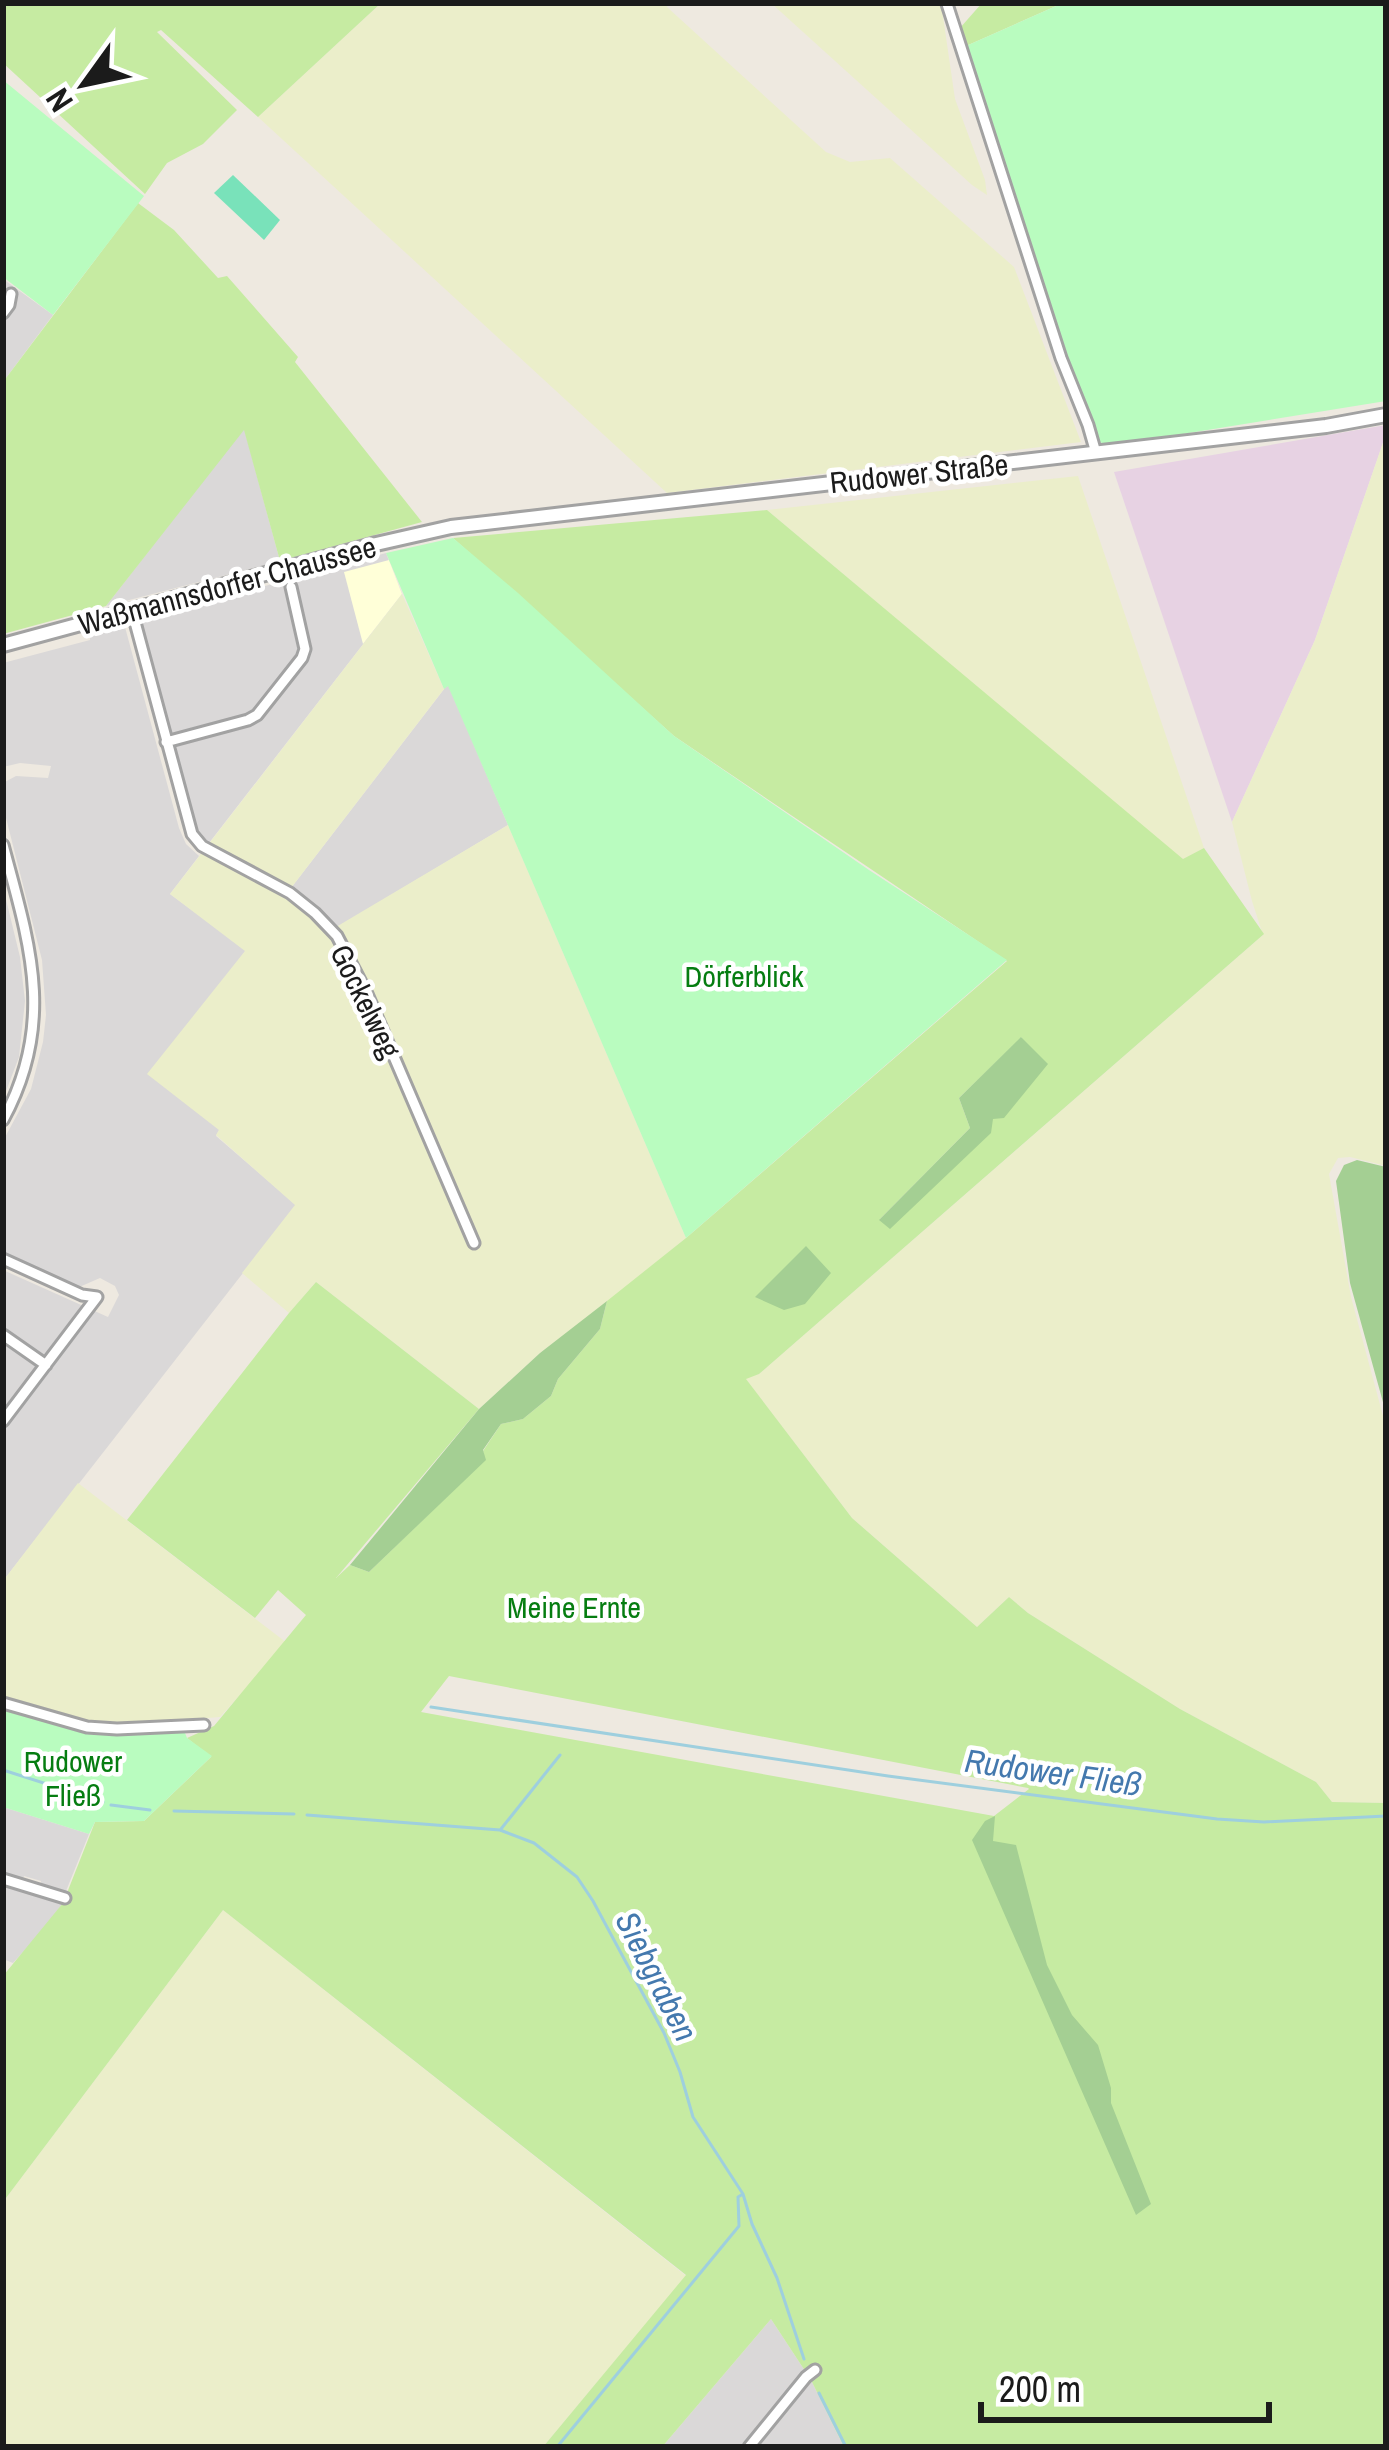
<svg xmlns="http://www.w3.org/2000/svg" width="1389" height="2450" viewBox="0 0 1389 2450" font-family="'Archivo Narrow',sans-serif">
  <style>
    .residential { fill: #dad8d8 }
    .industrial { fill: #e7d2e3 }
    .education { fill: #ffffd8 }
    .farmland { fill: #ebeeca }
    .grass { fill: #c6eba2; fill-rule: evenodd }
    .forest { fill: #a4cf93 }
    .park { fill: #b9fcbf }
    .pitch { fill: #79e2ba }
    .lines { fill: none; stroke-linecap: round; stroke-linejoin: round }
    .stream { stroke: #9ecfde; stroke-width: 3 }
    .minor-casing { stroke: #a2a2a2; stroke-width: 15 }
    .tertiary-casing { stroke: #a2a2a2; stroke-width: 18 }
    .minor { stroke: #fff; stroke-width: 9 }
    .tertiary { stroke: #fff; stroke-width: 12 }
    .labels { text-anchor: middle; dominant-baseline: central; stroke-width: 9; stroke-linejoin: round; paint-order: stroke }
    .street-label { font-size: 30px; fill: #1b1b1b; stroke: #fff }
    .park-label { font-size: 30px; fill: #067d11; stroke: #fff }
    .water-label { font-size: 33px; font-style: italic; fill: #4479ae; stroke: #fff }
  </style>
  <rect width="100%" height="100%" fill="#eee9e0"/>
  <path class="residential" d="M3 279 53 315 3 382Z
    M244 428 280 561 106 606Z
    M386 553 402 594 209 843 196 829 141 620Z
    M125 627 179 828 186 844 199 856 170 894 246 950 213 995 219 1130 216 1136 296 1205 3 1581V1270L108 1317 119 1295 115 1286 100 1278 77 1288 3 1254V1141L31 1089 43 1042 46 1015 42 960 3 806V783L16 776 48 778 51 766 20 763 3 767V663L90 640V636Z
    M448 684 508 825 336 928 319 910 291 888Z
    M3 887 20 957 25 1001 19 1057 3 1099Z
    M3 1807 89 1834 64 1896 40 1888 41 1881 24 1876 22 1881 3 1875Z
    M3 1884 63 1903 44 1929 13 1963 3 1959Z
    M771 2319 811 2380 844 2447H662Z"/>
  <path class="industrial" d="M1386 425V434L1315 640 1232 822 1114 472Z"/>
  <path class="education" d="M389 560 402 594 363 644 344 572Z"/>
  <path class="farmland" d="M381 3H669L667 7 826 152 850 162 890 158 1014 267 1081 442 667 493 258 117Z
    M771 3H941L955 99 985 180 987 195 972 185Z
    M1386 434V1166L1350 1157 1338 1158 1329 1174 1351 1297 1386 1427V1803L1332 1802 1316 1782 1180 1709 1028 1613 1009 1597 977 1627 852 1518 745 1378 759 1374 1263 935 1252 901 1232 822 1315 640Z
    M1078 476 1204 848 1183 860 767 510Z
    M402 594 444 689 291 888 336 927 508 825 686 1238 608 1302 540 1353 479 1409 316 1282 289 1313 242 1273 295 1205 216 1135 219 1130 147 1074 245 951 170 894Z
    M78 1483 287 1643 220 1717 124 1725 97 1724 73 1720 3 1699V1581Z
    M223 1910 686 2276 543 2447H3V2202Z"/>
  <path class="grass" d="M3 3H381L258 117 161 30 157 32 237 110 203 144 167 163 145 194 3 63Z
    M982 3H1063L966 46 960 28Z
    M138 203 174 230 218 278 227 276 298 357 295 362 422 522 280 561 244 430 106 606 3 634V382Z
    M767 510 1183 859 1204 848 1264 934 759 1374 746 1379 852 1518 977 1627 1009 1597 1028 1613 1180 1709 1316 1782 1332 1802 1386 1803V2447H844L811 2380 771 2319 662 2447H543L686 2275 223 1910 3 2202V1976L63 1903 95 1822 144 1821 211 1757 187 1738 214 1726 306 1615 278 1590 255 1618 127 1520 289 1313 316 1282 479 1409 336 1578 350 1565 369 1572 485 1460 483 1451 501 1424 523 1419 551 1396 558 1379 600 1329 607 1301 686 1238 1007 961 674 736 453 538ZM1022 1037 992 1119 990 1133 890 1228 880 1219 970 1128 959 1098ZM449 1676 1028 1788 1029 1789 994 1816 421 1712Z"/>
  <path class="forest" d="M1021 1037 1048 1064 1004 1118 993 1119 991 1133 890 1229 879 1220 970 1128 959 1098Z
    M1357 1160 1386 1167V1413L1350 1283 1336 1181 1344 1165Z
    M806 1246 831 1273 805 1304 784 1310 755 1297Z
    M607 1301 600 1329 558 1379 551 1396 523 1419 501 1424 483 1450 486 1460 369 1572 350 1565 479 1409 540 1353Z
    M995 1816 993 1841 1016 1845 1047 1965 1072 2015 1098 2045 1111 2088V2103L1151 2204 1136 2215 972 1840 985 1821Z"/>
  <path class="park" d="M1063 3H1386V401L1109 446 1095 440 966 46Z
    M3 80 144 196 53 315 3 277Z
    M453 538 518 593 674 736 869 870 1007 960 686 1238 448 686 444 689 386 553Z
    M3 1707 68 1728 97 1733 183 1728 187 1738 212 1756 144 1821 95 1822 89 1834 3 1807Z"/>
  <path class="pitch" d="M233 175 280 220 264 240 214 193Z"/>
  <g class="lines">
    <path class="stream" d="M431 1707 888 1776 1217 1819 1264 1822 1386 1816
      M3 1770 103 1802
      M111 1805 150 1810
      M174 1811 294 1814
      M307 1815 500 1830 534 1843 577 1877 593 1901 664 2033 680 2072 693 2117 743 2194 752 2224 777 2278 804 2359
      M501 1829 560 1755
      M819 2393 846 2447
      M557 2447 739 2226 738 2197 743 2194"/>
    <defs>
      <path id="minor" d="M947 4 1061 358 1088 425 1096 453
        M3 313 9 305 11 294
        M132 611 192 834 202 846 290 893 315 913 337 936 367 994 474 1243
        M166 742 248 720 257 715 302 658 305 649 291 587
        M3 845C30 945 56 1023 3 1120
        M3 1259 82 1295 97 1297 3 1421
        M3 1335 46 1365
        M3 1703 87 1727 117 1729 204 1725
        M3 1879 65 1898
        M749 2447 806 2377 815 2370"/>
      <path id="tertiary" d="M3 645 376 544 451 527 1326 426 1386 415"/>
    </defs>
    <use href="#minor" class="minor-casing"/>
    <use href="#tertiary" class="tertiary-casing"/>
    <use href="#minor" class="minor"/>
    <use href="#tertiary" class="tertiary"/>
  </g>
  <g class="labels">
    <g class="street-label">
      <text transform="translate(919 473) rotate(-6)">Rudower Straße</text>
      <text transform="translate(227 585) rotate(-15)">Waßmannsdorfer Chaussee</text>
      <text transform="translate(366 1001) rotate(64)">Gockelweg</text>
    </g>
    <g class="park-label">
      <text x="744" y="976">Dörferblick</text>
      <text x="574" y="1607">Meine Ernte</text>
      <text x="73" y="1761">Rudower<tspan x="73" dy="34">Fließ</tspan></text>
    </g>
    <g class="water-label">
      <text transform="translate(1053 1772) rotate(8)">Rudower Fließ</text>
      <text transform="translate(657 1976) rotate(63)">Siebgraben</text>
    </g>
  </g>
  <rect width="1389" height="2450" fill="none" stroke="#1b1b1b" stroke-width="12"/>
  <g transform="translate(84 84) rotate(237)" stroke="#ffffff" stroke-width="9" paint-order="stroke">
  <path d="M0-9L21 45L0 30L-21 45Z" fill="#1b1b1b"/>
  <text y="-18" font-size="33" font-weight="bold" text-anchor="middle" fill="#1b1b1b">N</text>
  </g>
  <path d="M981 2402v18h288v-18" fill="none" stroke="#1b1b1b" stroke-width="6"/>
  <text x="999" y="2402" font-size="36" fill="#1b1b1b" stroke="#ffffff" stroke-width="9" paint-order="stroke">200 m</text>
</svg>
